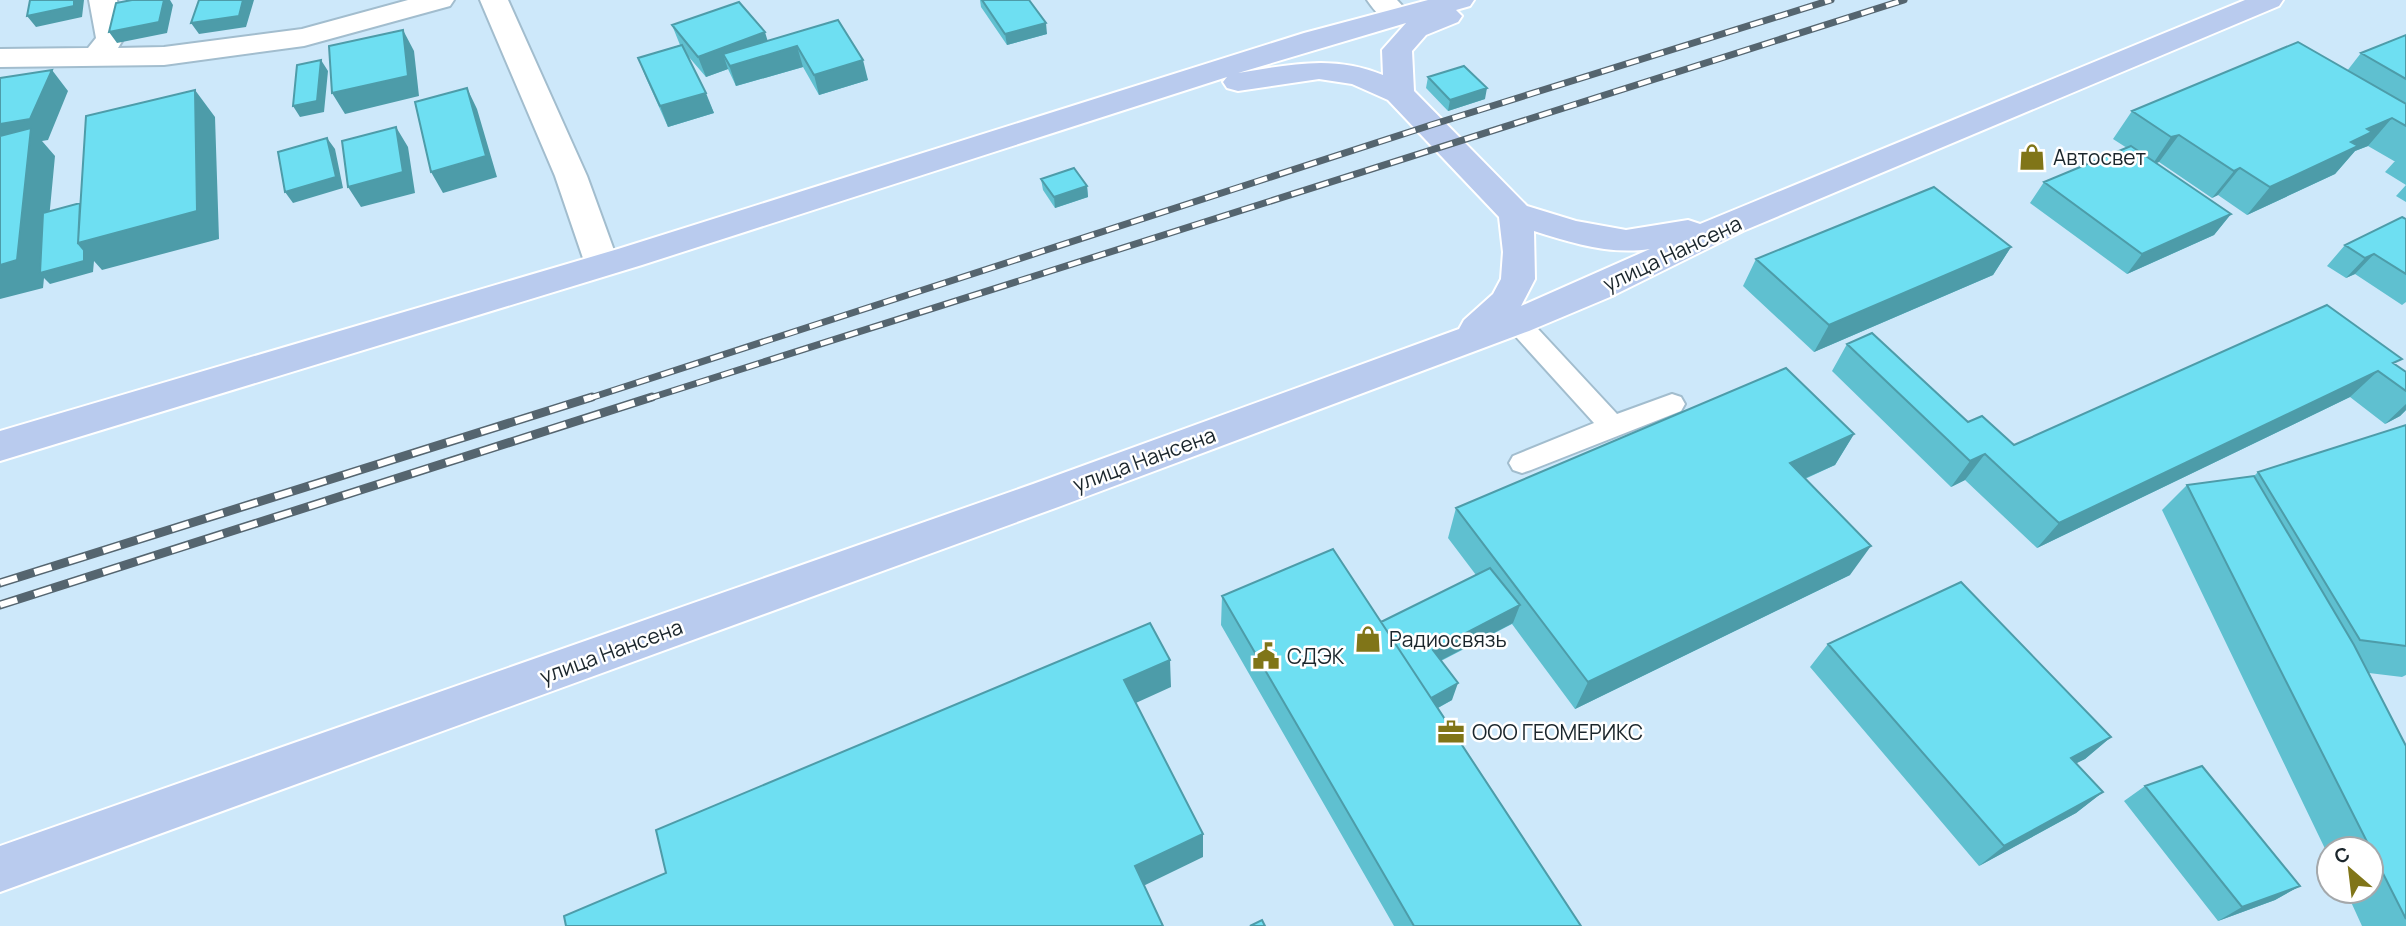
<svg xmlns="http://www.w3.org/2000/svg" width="2406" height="926" viewBox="0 0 2406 926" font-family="Manrope,sans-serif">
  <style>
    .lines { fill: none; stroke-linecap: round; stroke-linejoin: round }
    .lane-casing { stroke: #a2bdce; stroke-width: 4 }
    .street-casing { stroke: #a2bdce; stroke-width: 4 }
    .secondary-casing { stroke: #a2bdce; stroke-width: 4 }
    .primary-casing { stroke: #fff; stroke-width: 4 }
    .lane { fill: #fff; fill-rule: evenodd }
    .street { fill: #fff; fill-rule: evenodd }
    .secondary { fill: #fff; fill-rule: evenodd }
    .primary { fill: #b9cbee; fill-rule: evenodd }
    .rail-far1-casing { stroke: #55656f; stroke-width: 7 }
    .rail-casing { stroke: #55656f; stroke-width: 9 }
    .rail-far1 { stroke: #fff; stroke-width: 4.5; stroke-dasharray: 13; stroke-linecap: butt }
    .rail { stroke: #fff; stroke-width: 6; stroke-dasharray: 18; stroke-linecap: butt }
    .wall { fill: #5fc0d0 }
    .shaded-wall { fill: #4d9ca9 }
    .building { fill: #6edff2; stroke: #4d9ca9; stroke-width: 2 }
    .labels { text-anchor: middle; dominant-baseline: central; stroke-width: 5; stroke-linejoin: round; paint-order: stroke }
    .poi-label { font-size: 21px; fill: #1b262c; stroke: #fff; text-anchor: start }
    .street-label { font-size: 21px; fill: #1b262c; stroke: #fff }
  </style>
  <rect width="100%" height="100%" fill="#cde8fa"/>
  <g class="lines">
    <defs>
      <path id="lane" d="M1517 313 1526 316 1617 414 1672 394 1681 397 1685 404 1681 411 1531 470 1522 473 1513 470 1509 463 1513 456 1594 423 1508 328 1505 322 1508 316Z"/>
      <path id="street" d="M89 0H117L124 38 118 48 164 47 302 29 408 0H454L450 6 304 46 164 65 0 67V49L88 48 96 38Z"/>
      <path id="secondary" d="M480 0H508L587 176 619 264 614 272 602 276 590 272 585 264 555 176Z
        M1367 0H1397L1412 16 1408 22C1389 27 1377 15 1367 0Z"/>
      <path id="primary" d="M1428 0H1474L1470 6 1456 10 1462 16 1458 22 1426 35 1412 51 1414 91 1527 206 1576 221 1626 230 1688 220 1700 224 2245 0H2283L2279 6 1743 231 1610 297 1529 331 1061 506 0 892V846L1033 484 1459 329 1464 320 1493 294 1501 279 1503 252 1499 217 1388 100 1352 84 1319 79 1238 91 1227 88 1223 82 1227 77 642 265 0 461V431L618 249 1304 33ZM1406 23 1382 50 1383 75C1333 54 1289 65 1238 73ZM1534 231C1572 243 1610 255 1650 249L1521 306 1535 279Z"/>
    </defs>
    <use href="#lane" class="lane-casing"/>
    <use href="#street" class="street-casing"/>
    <use href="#secondary" class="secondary-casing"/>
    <use href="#primary" class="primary-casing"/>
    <use href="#lane" class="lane"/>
    <use href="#street" class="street"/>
    <use href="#secondary" class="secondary"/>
    <use href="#primary" class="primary"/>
    <defs>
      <path id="rail-far1" d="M587 399 1431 125 1831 0
        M647 399 1904 0"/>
      <path id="rail" d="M0 583 592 397
        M0 605 652 397"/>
    </defs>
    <use href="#rail-far1" class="rail-far1-casing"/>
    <use href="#rail" class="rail-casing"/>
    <use href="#rail-far1" class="rail-far1"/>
    <use href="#rail" class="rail"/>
  </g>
  <path class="wall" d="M980 0H1029L1047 34 1007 45 981 7Z
    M838 20 868 80 819 95 803 67 736 86 728 69 706 77 688 56 714 113 668 127 646 78 638 58 680 45 672 25 768 41Z
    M2406 35V185L2385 172 2395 161H2394L2368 146 2355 151 2335 174 2247 215 2218 195 2212 198 2159 162 2156 163 2231 214 2214 235 2127 274 2030 203 2044 182 2127 148 2113 139 2132 111 2347 71 2361 53Z
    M1428 77 1485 99 1448 111 1426 88Z
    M1041 179 1087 186 1088 197 1055 208 1043 190Z
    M2406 185V202L2396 196Z
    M2406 219V302L2402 305 2355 274 2346 278 2327 266 2345 245Z
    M2011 247 1993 275 1814 352 1743 286 1756 259Z
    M1847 344 1968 422 2014 445 2396 365 2406 372V410L2400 416 2385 424 2350 397 2037 548 1965 480 1951 487 1832 371Z
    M2406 425V675L2402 677 2369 673 2406 746V926H2362L2346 891H2371V849H2329V857L2162 510 2187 485 2254 476 2258 472Z
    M1854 434 1835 465 1805 479 1850 575 1575 709 1512 624 1441 661 1452 700 1438 708 1581 926H1394L1221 625 1222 596 1381 622 1476 575 1448 538 1456 508Z
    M1828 644 2111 737 2085 759 2076 763 2103 792 2076 813 1979 866 1810 667Z
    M2145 786 2300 886 2275 900 2218 921 2124 801Z"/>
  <path class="shaded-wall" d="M74 0H84L82 17 36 27 27 16Z
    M164 0H170L173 5 167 33 117 43 109 32Z
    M243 0H254L246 27 199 34 191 23Z
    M1046 23 1047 34 1007 45 1005 34Z
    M403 30 414 51 419 96 345 114 332 93Z
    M765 32 771 52 797 46 803 67 736 86 730 68 723 54 728 69 706 77 698 57Z
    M321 60 328 71 324 112 300 117 293 106Z
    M863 60 868 80 819 95 814 75Z
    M52 70 68 91 48 140 42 141 55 156 44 272 78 243 195 90 215 117 219 239 102 270 94 261 93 272 50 284 44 278 43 288 0 299V124Z
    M467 88 477 109 497 177 443 193 431 172Z
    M1487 88 1485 99 1448 111 1450 100Z
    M706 93 714 113 668 127 660 106Z
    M2392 118 2368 146 2355 151 2335 174 2247 215 2270 187 2351 142 2367 129Z
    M396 127 408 147 415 193 361 207 348 187Z
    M2179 135 2159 162 2152 165 2171 137Z
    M327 138 335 149 343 188 293 203 285 192Z
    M2240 168 2218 195 2212 198 2234 171Z
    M1087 186 1088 197 1055 208 1054 197Z
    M2231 214 2214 235 2127 274 2142 254Z
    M2011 247 1993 275 1814 352 1829 325Z
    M2374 254 2355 274 2346 278 2365 258Z
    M2378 371 2350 397 2037 548 2059 523Z
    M2406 404V410L2400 416 2385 424Z
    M1854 434 1835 465 1772 493 1790 463Z
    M1985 454 1965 480 1951 487 1970 461Z
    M1871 546 1850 575 1575 709 1588 682Z
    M1520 605 1513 623 1428 667 1433 650Z
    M1170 660 1171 687 1127 707 1124 680Z
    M1458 683 1452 700 1423 716 1428 700Z
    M2111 737 2085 759 2045 779 2071 758Z
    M2103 792 2076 813 1979 866 2004 846Z
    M1203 834V857L1137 889 1135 866Z
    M2300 886 2275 900 2218 921 2242 907Z"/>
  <path class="building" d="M30 0H74V6L27 16Z
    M132 0H164L159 22 109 32 116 3Z
    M199 0H243L239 16 191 23Z
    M982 0H1029L1046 23 1005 34Z
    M739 2 765 32 698 57 672 25Z
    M838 20 863 60 814 75 797 46 730 66 723 54Z
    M403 30 408 76 332 93 329 46Z
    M2406 35V79L2361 53Z
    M2298 42 2406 104V126L2392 118 2367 129 2372 132 2351 142 2358 146 2270 187 2240 168 2234 171 2179 135 2171 137 2132 111Z
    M682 45 706 93 660 106 638 58Z
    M321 60 317 101 293 106 297 65Z
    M1464 66 1487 88 1450 100 1428 77Z
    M52 70 30 119 0 124V78Z
    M467 88 486 156 431 172 415 102Z
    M195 90 197 211 78 243 86 116Z
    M396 127 403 172 348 187 342 141Z
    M31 128 17 260 0 265V136Z
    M327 138 336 177 285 192 278 152Z
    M2131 146 2231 214 2142 254 2044 182Z
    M1074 168 1087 186 1054 197 1041 179Z
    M1934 187 2011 247 1829 325 1756 259Z
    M80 203 78 243 84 250V261L40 273 43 213Z
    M2402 217 2406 219V274L2374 254 2365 258 2345 245Z
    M2327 305 2402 359 2393 363 2406 372V391L2378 371 2059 523 1985 454 1970 461 1847 344 1872 333 1968 422 1982 416 2014 445Z
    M1786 368 1854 434 1790 463 1871 546 1588 682 1456 508Z
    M2406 425V646L2360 640 2258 472Z
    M2254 476 2354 645 2406 746V919L2187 485Z
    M1333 549 1581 926H1414L1222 596Z
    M1490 568 1520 605 1433 650 1458 683 1431 698 1381 622Z
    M1961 582 2111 737 2071 758 2103 792 2004 846 1828 644Z
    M1150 623 1170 660 1124 680 1203 834 1135 866 1163 926H566L564 916 666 873 656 830Z
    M2202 766 2300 886 2242 907 2145 786Z
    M1262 920 1265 926H1250Z"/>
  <defs>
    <symbol id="shop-bare" viewBox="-9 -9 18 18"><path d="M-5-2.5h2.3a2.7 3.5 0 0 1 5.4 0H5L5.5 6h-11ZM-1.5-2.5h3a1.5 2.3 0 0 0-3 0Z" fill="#807518" stroke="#fff" stroke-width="2.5" paint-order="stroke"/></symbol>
    <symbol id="civic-bare" viewBox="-9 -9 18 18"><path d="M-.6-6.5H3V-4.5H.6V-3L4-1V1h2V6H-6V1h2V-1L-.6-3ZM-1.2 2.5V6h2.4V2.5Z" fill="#807518" stroke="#fff" stroke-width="2.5" paint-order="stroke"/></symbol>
    <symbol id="office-bare" viewBox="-9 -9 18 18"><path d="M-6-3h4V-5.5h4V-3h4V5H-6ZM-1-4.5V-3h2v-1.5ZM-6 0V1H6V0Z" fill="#807518" stroke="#fff" stroke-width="2.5" paint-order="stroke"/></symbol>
  </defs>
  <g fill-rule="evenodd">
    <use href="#shop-bare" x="2013" y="138" width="38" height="38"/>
    <use href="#shop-bare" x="1349" y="620" width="38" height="38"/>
    <use href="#civic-bare" x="1247" y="637" width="38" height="38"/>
    <use href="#office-bare" x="1432" y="713" width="38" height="38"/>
  </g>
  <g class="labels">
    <g class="poi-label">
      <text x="2053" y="157">Автосвет</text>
      <text x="1389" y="639">Радиосвязь</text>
      <text x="1287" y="656">СДЭК</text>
      <text x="1472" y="732">ООО ГЕОМЕРИКС</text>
    </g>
    <g class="street-label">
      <text transform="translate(1672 253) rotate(-25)">улица Нансена</text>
      <text transform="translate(1144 459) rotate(-20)">улица Нансена</text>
      <text transform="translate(611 651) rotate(-20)">улица Нансена</text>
    </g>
  </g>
  <g transform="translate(2350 870) rotate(332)"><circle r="33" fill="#ffffff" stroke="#a4a8ab" stroke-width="2"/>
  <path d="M0-5L12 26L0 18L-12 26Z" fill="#807518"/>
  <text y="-10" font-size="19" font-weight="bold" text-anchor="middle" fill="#1b262c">С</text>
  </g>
</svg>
